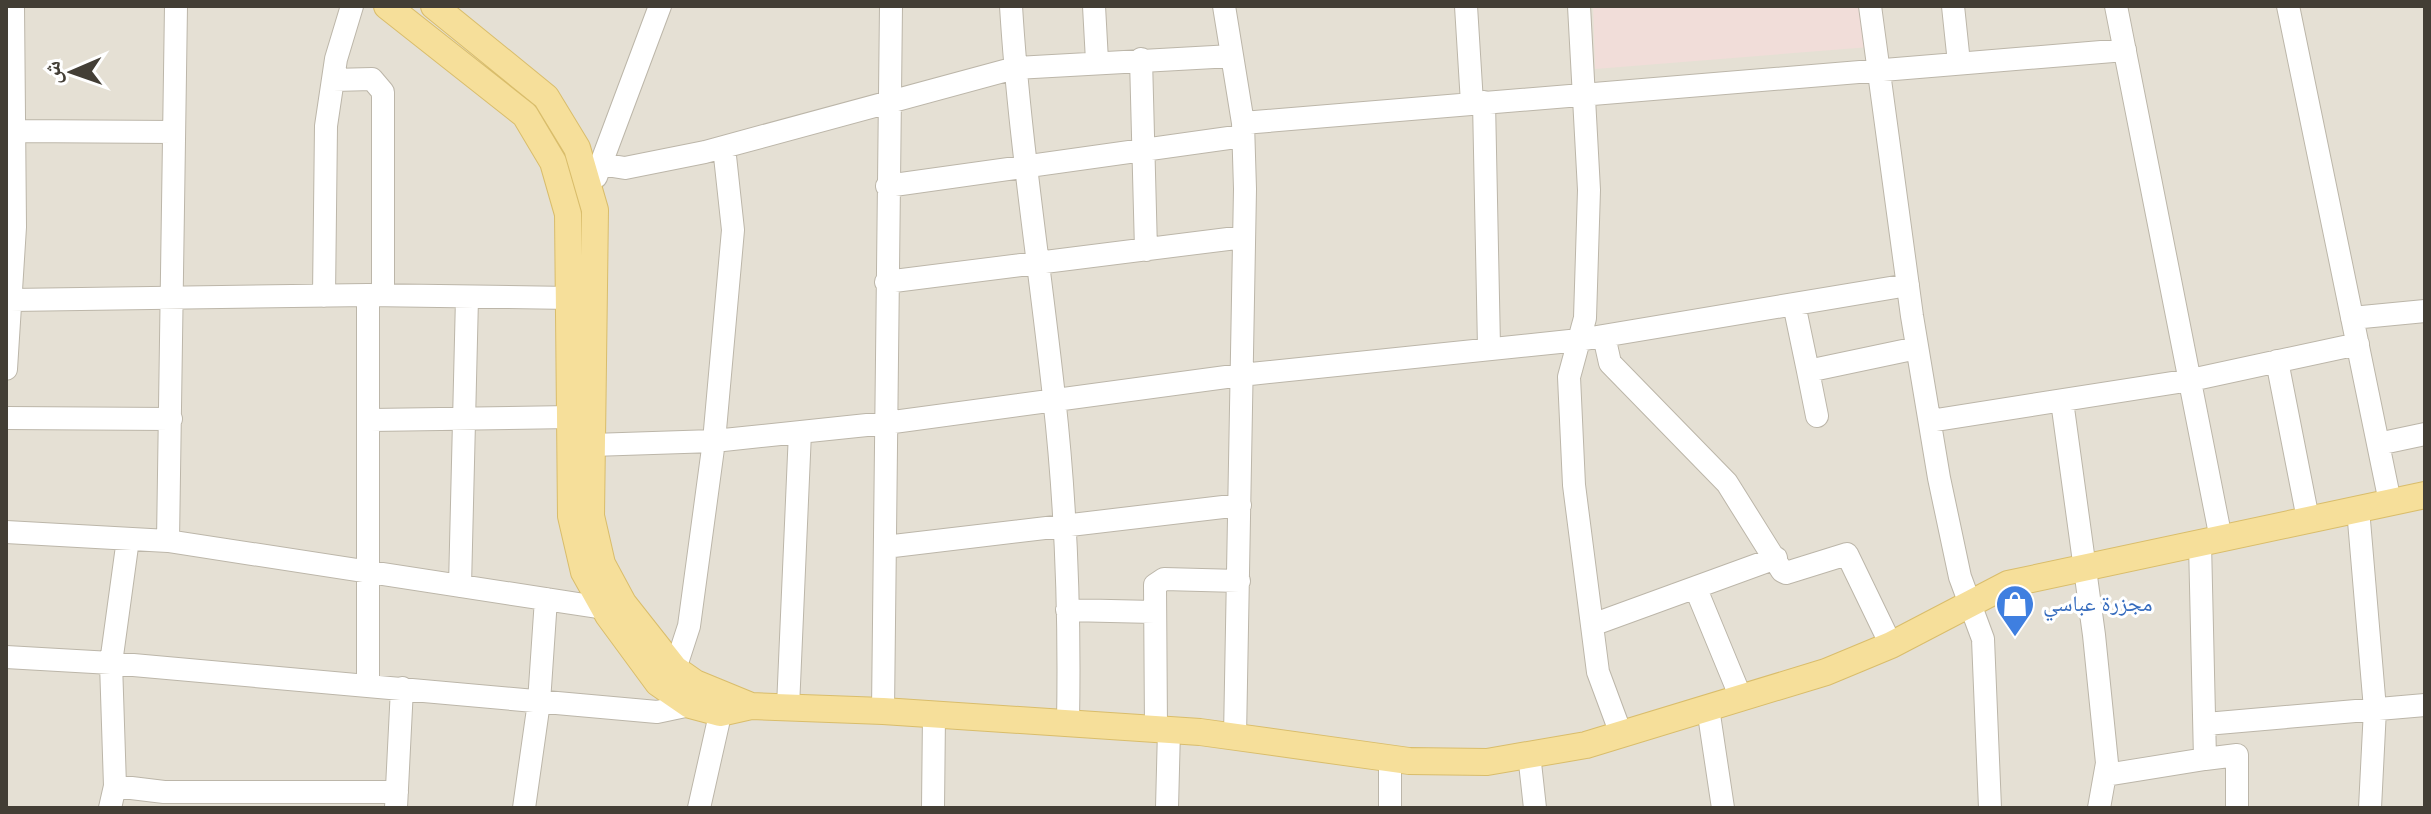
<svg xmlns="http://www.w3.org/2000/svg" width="2431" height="814" viewBox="0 0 2431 814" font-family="'Varela Round','Noto Naskh Arabic',sans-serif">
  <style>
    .residential { fill: #e5e0d4 }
    .medical { fill: #f1ddd9 }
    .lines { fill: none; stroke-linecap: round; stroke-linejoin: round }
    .minor-casing { stroke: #bcb6a9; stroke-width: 24 }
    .major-casing { stroke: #d9bd6b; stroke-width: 28 }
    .minor { stroke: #fff; stroke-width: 22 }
    .major { stroke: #f6df9a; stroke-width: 26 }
    .labels { text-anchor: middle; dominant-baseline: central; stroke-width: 6; stroke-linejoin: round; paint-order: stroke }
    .shop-label { font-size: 22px; fill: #366cbe; stroke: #fff; text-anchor: start }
  </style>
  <rect width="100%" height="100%" fill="#f1eee5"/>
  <path class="residential" d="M6 6H2425V808H6Z"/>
  <path class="medical" d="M1593 6H1863L1870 47 1595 69Z"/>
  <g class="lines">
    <defs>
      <path id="minor" d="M1011 6C1019 137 1040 267 1054 397 1066 504 1070 615 1068 723
        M1094 6 1097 61
        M1224 6 1243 123 1245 189 1235 737
        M1466 6 1472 103
        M1579 6 1589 190 1585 318 1569 377 1574 485 1598 672 1621 734
        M1870 6 1912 316 1939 478 1960 577 1983 639 1990 808
        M1953 6 1959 63
        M2116 6 2221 539
        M2288 6 2390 502
        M1141 59 1146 250
        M333 80 372 79 383 92V295
        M1484 102 1489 347
        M1243 123 2125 50
        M16 131 174 132
        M600 164 625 168 705 152 1015 68 1232 56
        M596 177 660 6
        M887 186 1243 136
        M886 282 1244 237
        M324 296 326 126 336 59 352 6
        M11 300 368 295 571 298
        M1794 304 1808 371 1917 348
        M2352 318 2425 311
        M1604 336 1610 363 1727 483 1782 571 1786 573 1847 554 1891 645
        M2277 361 2308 519
        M6 369 15 227 13 6
        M1808 371 1817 416
        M2062 401 2094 635 2107 763 2099 808
        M6 418 171 419
        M371 420 571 417
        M1930 421 2191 380 2358 344
        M2378 444 2425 434
        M592 445 714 441 886 423 1241 375 1579 340 1908 285
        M2358 509 2375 709 2370 808
        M6 532 168 541 604 608
        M168 541 176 6
        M885 547 1240 505
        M460 586 467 298
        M1696 589 1741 698
        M1067 610 1154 612
        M1592 625 1776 558
        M6 657 111 663 657 712 690 705
        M675 669 689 626 714 441 733 230 724 147
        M368 684V295
        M788 707 800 432
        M1708 708 1723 808
        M883 711 891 6
        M2206 724 2425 705
        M1156 729 1155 585 1164 579 1239 581
        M1529 754 1535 808
        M1390 758V808
        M2205 759 2237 755V808
        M2106 775 2205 759 2200 543
        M115 786 164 792H397
        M110 808 115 786 111 663 128 539
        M396 808 402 688
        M524 808 539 702 546 599
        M699 808 724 697
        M933 808 934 715
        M1167 808 1169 730"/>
      <path id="major" d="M387 6 525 115 553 162 568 214 571 516 584 572 608 615 658 683 690 705 720 713 751 706 883 711 1200 732 1409 761 1487 762 1586 745 1826 672 1891 645 2008 584 2425 495
        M434 6 546 97 577 148 595 210 591 516 602 564 623 603 675 669 695 683 751 706"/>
    </defs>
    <use href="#minor" class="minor-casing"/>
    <use href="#major" class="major-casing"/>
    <use href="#minor" class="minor"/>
    <use href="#major" class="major"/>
  </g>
  <defs>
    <symbol id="shop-pin" viewBox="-11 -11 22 30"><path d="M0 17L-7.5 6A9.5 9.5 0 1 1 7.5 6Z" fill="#3f7fe0" stroke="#fff"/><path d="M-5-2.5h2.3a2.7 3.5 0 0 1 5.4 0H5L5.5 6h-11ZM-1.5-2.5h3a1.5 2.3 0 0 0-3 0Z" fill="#fff"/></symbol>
  </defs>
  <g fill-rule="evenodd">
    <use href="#shop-pin" x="1993" y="582" width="44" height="60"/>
  </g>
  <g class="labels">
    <g class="shop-label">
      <text x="2043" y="604">مجزرة عباسي</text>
    </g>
  </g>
  <rect width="2431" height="814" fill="none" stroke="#433e35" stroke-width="16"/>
  <g transform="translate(72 72) rotate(268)" stroke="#ffffff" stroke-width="6" paint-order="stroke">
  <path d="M0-6L14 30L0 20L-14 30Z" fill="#433e35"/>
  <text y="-12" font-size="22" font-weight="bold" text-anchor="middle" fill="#433e35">ش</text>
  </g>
</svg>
